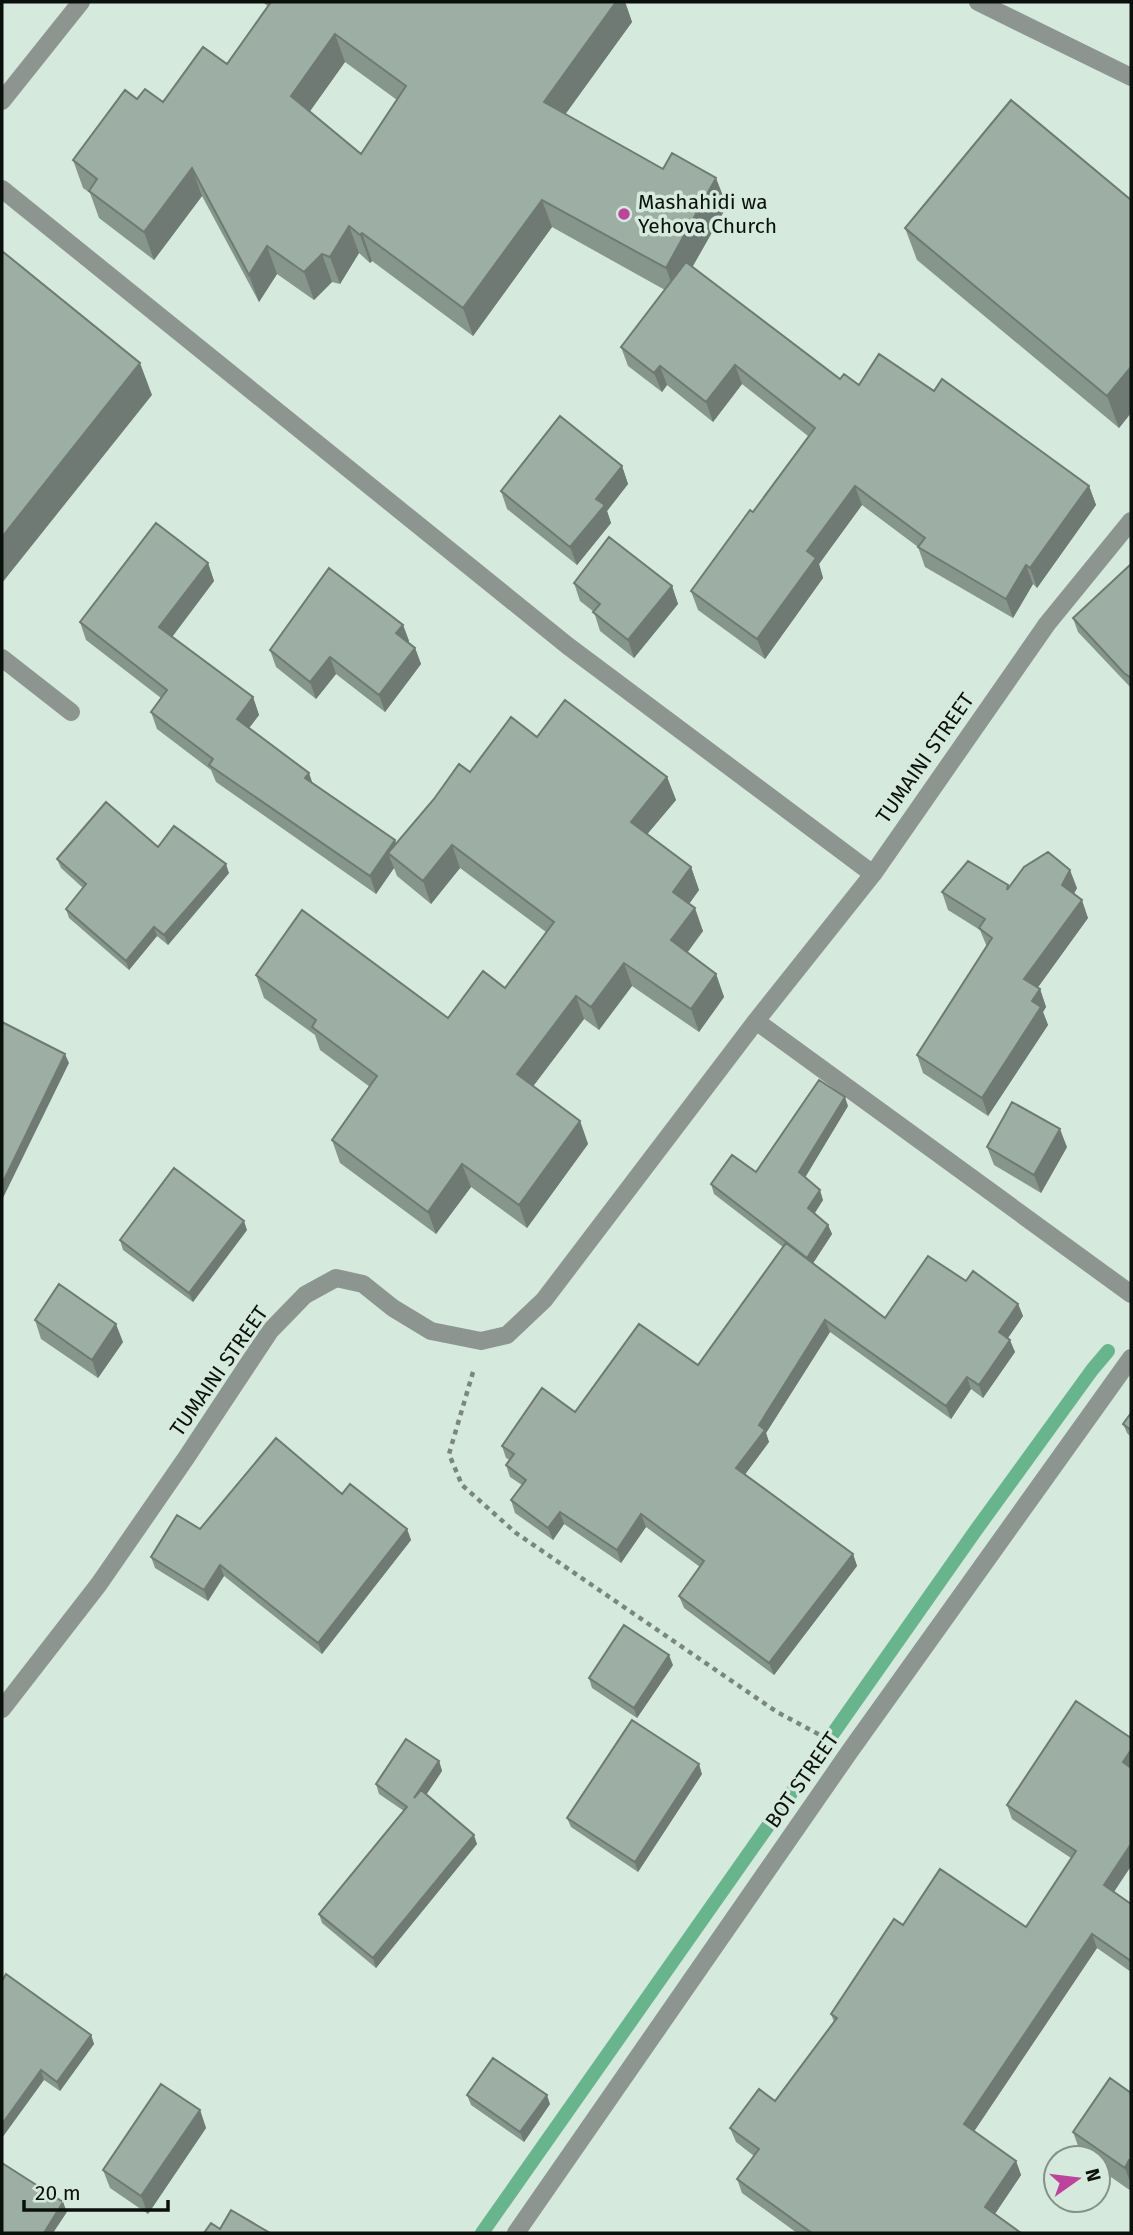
<svg xmlns="http://www.w3.org/2000/svg" width="1133" height="2235" viewBox="0 0 1133 2235" font-family="'Fira Sans',sans-serif">
  <style>
    .lines { fill: none; stroke-linecap: round; stroke-linejoin: round }
    .stream { stroke: #68b58d; stroke-width: 14 }
    .path { stroke: #7a877f; stroke-width: 4.5; stroke-dasharray: 5 5; stroke-linecap: butt }
    .minor { stroke: #8d9590; stroke-width: 18 }
    .wall { fill: #87968d; fill-rule: evenodd }
    .shaded-wall { fill: #6e7a73 }
    .building { fill: #9dafa4; stroke: #6e7a73; stroke-width: 2; fill-rule: evenodd }
    .poi-dot { fill: #bc459b; stroke: #d6e9dd; stroke-width: 2.5 }
    .labels { text-anchor: middle; dominant-baseline: central; stroke-width: 7; stroke-linejoin: round; paint-order: stroke }
    .poi-label { font-size: 21px; fill: #0a100c; stroke: #d6e9dd; text-anchor: start }
    .street-label { font-size: 21px; fill: #0a100c; stroke: #d6e9dd }
  </style>
  <rect width="100%" height="100%" fill="#d6e9dd"/>
  <g class="lines">
    <path class="stream" d="M482 2233 976 1530 1092 1370 1108 1351"/>
    <path class="path" d="M473 1372 449 1454 462 1485 516 1533 777 1712 822 1736"/>
    <path class="minor" d="M978 2 1131 77
      M2 101 81 2
      M2 189 568 646 873 874
      M2 658 71 712
      M756 1021 1131 1294
      M2 1709 99 1584 186 1458 270 1331 305 1295 336 1278 363 1284 393 1308 431 1331 481 1341 507 1335 544 1300 756 1021 873 874 1047 624 1131 521
      M516 2233 850 1751 1131 1358"/>
  </g>
  <path class="wall" d="M262 2H625L632 22 565 114 727 206 692 267 840 379 859 385 934 391 1089 486 1096 505 1037 588 1033 584 1013 618 925 567 918 547 862 505 819 564 823 578 765 659 698 610 691 591 753 512 808 436 742 384 713 422 667 385 662 392 628 366 621 347 665 290 552 227 473 336 372 261 370 263 359 253 340 284 332 282 314 300 277 274 259 302 202 196 154 260 99 218 90 193 83 188 73 160 137 99 163 102 227 64 268 6ZM345 62 397 100 361 154 309 112Z
    M1131 200V413L1119 428 917 260 905 228Z
    M622 466 628 484 607 511 611 523 577 565 507 509 501 491Z
    M208 563 214 581 172 637 253 697 259 715 249 728 313 783 396 844 470 772 537 737 667 777 676 800 647 834 691 867 699 890 689 904 703 931 687 952 716 974 724 997 699 1032 632 986 599 1030 584 1019 533 1086 580 1121 588 1144 527 1228 471 1187 436 1234 340 1163 332 1140 370 1087 320 1050 315 1035 264 998 256 975 448 1018 505 988 546 932 460 868 431 904 397 876 394 868 376 894 216 782 211 770 157 729 151 712 161 698 86 640 80 622Z
    M1131 564V688L1078 632 1073 618Z
    M574 583 672 586 678 604 634 658 600 631 594 612 580 601Z
    M403 625 409 641 408 642 415 648 421 664 385 712 336 674 316 699 276 667 270 650Z
    M158 847 229 873 168 945 157 936 129 970 69 918 66 909 83 888 61 868 57 859Z
    M1009 887 1077 888 1074 894 1088 918 1037 988 1040 989 1046 1007 1043 1012 1048 1025 988 1116 923 1073 917 1055 987 947 980 930 948 910 942 892Z
    M848 1106 805 1177 823 1200 815 1213 828 1225 832 1234 813 1263 885 1318 966 1281 1018 1304 1023 1316 1008 1338 1015 1352 983 1398 971 1389 951 1419 830 1332 766 1433 769 1442 745 1474 853 1554 857 1566 774 1675 684 1608 679 1596 700 1567 646 1527 621 1563 564 1524 553 1540 515 1513 511 1500 522 1485 510 1477 506 1465 510 1460 506 1458 502 1446 575 1412 698 1365 783 1247 714 1194 711 1184 756 1172Z
    M987 1147H1067L1041 1193 994 1165Z
    M247 1230 193 1302 123 1250 120 1240Z
    M35 1320 123 1342 98 1378 41 1339Z
    M1131 1413V1437L1127 1433 1123 1424Z
    M342 1494 407 1529 411 1540 322 1654 224 1576 208 1601 155 1568 151 1557 200 1529Z
    M673 1665 637 1718 592 1688 589 1678Z
    M1131 1738V1866L1114 1892 1131 1904V1972L1097 1948 974 2131 1016 2161 1021 2175 995 2214 1021 2233H797L742 2193 737 2179 754 2156 736 2142 730 2128 775 2101 834 2022 831 2014 903 1925 1026 1927 1071 1858 1012 1819 1007 1805Z
    M439 1761 442 1771 426 1795 477 1844 376 1968 322 1923 319 1914 404 1811 379 1794 376 1784Z
    M702 1774 638 1872 571 1827 567 1818Z
    M2 1981 91 2035 94 2044 60 2091 44 2080Z
    M1131 2093V2191L1098 2168V2158L1082 2157 1073 2132Z
    M467 2095 550 2104 524 2142 471 2105Z
    M200 2110 206 2128 148 2214 110 2188 103 2170Z"/>
  <path class="shaded-wall" d="M616 2H625L632 22 554 130 544 102Z
    M335 34 345 62 301 124 291 96Z
    M192 168 202 196 154 260 144 232Z
    M716 178 727 206 676 296 666 268Z
    M542 200 552 227 473 336 463 308Z
    M349 226 359 253 340 284 330 257Z
    M362 233 372 261 370 263 360 235Z
    M267 246 277 274 259 302 249 275Z
    M322 254 332 282 314 300 304 272Z
    M140 363 152 395 2 583V537Z
    M735 365 742 384 713 422 706 402Z
    M660 366 667 385 662 392 654 373Z
    M1131 367V413L1119 428 1107 396Z
    M622 466 628 484 607 511 611 523 577 565 570 547 596 499Z
    M855 486 862 505 819 564 823 578 765 659 757 639 807 551Z
    M1089 486 1096 505 1037 588 1030 568Z
    M208 563 214 581 166 645 159 627Z
    M1026 565 1033 584 1013 618 1006 599Z
    M672 586 678 604 634 658 628 640Z
    M403 625 409 641 402 650 396 633Z
    M415 648 421 664 385 712 379 695Z
    M330 657 336 674 316 699 310 682Z
    M253 697 259 715 243 736 237 719Z
    M309 773 315 790 305 778Z
    M667 777 676 800 639 844 631 822Z
    M395 840 401 857 388 853 394 868 376 894 370 876Z
    M452 845 460 868 431 904 423 881Z
    M226 864 229 873 168 945 164 935Z
    M691 867 699 890 681 915 673 892Z
    M1070 870 1077 888 1068 903 1062 885Z
    M1082 900 1088 918 1031 997 1024 979Z
    M695 908 703 931 680 963 671 940Z
    M154 927 157 936 129 970 126 961Z
    M624 963 632 986 599 1030 591 1007Z
    M716 974 724 997 699 1032 691 1009Z
    M1040 989 1046 1007 1043 1012 1048 1025 988 1116 982 1098 1032 1001Z
    M576 996 584 1019 525 1097 517 1074Z
    M65 1054 69 1063 2 1200V1184Z
    M845 1097 848 1106 803 1181 799 1172Z
    M580 1121 588 1144 527 1228 519 1205Z
    M1060 1129 1067 1147 1041 1193 1034 1175Z
    M462 1164 471 1187 436 1234 428 1212Z
    M820 1190 823 1200 812 1217 808 1208Z
    M244 1221 247 1230 193 1302 189 1293Z
    M828 1225 832 1234 810 1268 806 1259Z
    M1018 1304 1023 1316 1003 1345 999 1332Z
    M825 1320 830 1332 766 1433 769 1442 741 1480 736 1468 759 1425Z
    M116 1324 123 1342 98 1378 92 1360Z
    M1010 1340 1015 1352 983 1398 979 1385Z
    M967 1377 971 1389 951 1419 946 1406Z
    M560 1512 564 1524 553 1540 548 1528Z
    M641 1514 646 1527 621 1563 617 1550Z
    M407 1529 411 1540 322 1654 318 1643Z
    M853 1554 857 1566 774 1675 769 1663Z
    M220 1565 224 1576 208 1601 204 1590Z
    M669 1655 673 1665 637 1718 634 1708Z
    M1131 1750V1771L1123 1762Z
    M439 1761 442 1771 418 1807 414 1798Z
    M699 1764 702 1774 638 1872 635 1862Z
    M474 1835 477 1844 376 1968 373 1958Z
    M1131 1844V1866L1109 1899 1104 1885Z
    M1092 1934 1097 1948 969 2139 964 2124Z
    M91 2035 94 2044 60 2091 57 2082Z
    M41 2070 44 2080 2 2138V2124Z
    M547 2095 550 2104 524 2142 520 2132Z
    M200 2110 206 2128 148 2214 141 2196Z
    M1129 2160 1131 2165V2185L1125 2168Z
    M1016 2161 1021 2175 990 2221 985 2207Z
    M63 2202 67 2212 53 2233H44Z"/>
  <path class="building" d="M271 2H616L544 102 663 169 672 153 716 178 666 268 542 200 463 308 362 233 360 235 349 226 330 257 322 254 304 272 267 246 249 275 192 168 144 232 89 191 97 179 73 160 125 90 137 99 145 89 163 102 203 47 227 64ZM335 34 406 86 361 154 291 96Z
    M1011 100 1131 200V367L1107 396 905 228Z
    M2 251 140 363 2 537Z
    M686 262 840 379 844 374 859 385 879 354 934 391 942 379 1089 486 1030 568 1026 565 1006 599 918 547 925 538 855 486 807 551 816 558 757 639 691 591 750 510 753 512 815 428 735 365 706 402 660 366 654 373 621 347Z
    M560 416 622 466 596 499 605 505 570 547 501 491Z
    M156 523 208 563 159 627 253 697 237 719 309 773 305 778 395 840 370 876 209 765 213 759 151 712 167 690 80 622Z
    M609 537 672 586 628 640 593 612 600 604 574 583Z
    M1131 564V678L1124 673 1073 618Z
    M329 568 403 625 396 633 415 648 379 695 330 657 310 682 270 650Z
    M565 700 667 777 631 822 691 867 673 892 695 908 671 940 716 974 691 1009 624 963 591 1007 576 996 517 1074 580 1121 519 1205 462 1164 428 1212 332 1140 377 1076 312 1027 316 1020 256 975 302 910 448 1018 483 971 505 988 554 922 452 845 423 881 388 853 434 799 459 764 470 772 511 717 537 737Z
    M106 802 158 847 174 826 226 864 164 935 154 927 126 961 66 909 86 884 57 859Z
    M1048 852 1070 870 1062 885 1082 900 1024 979 1040 989 1032 1001 1041 1007 982 1098 917 1055 992 938 979 928 985 919 942 892 968 861 1008 885 1007 890 1024 867Z
    M2 1022 65 1054 2 1184Z
    M819 1080 845 1097 799 1172 820 1190 808 1208 828 1225 807 1258 711 1184 732 1155 756 1172Z
    M1012 1102 1060 1129 1034 1175 987 1147Z
    M174 1168 244 1221 189 1293 120 1240Z
    M786 1243 885 1318 928 1256 966 1281 973 1271 1018 1304 999 1332 1010 1340 979 1385 967 1377 946 1406 825 1320 759 1425 765 1430 736 1468 853 1554 769 1663 679 1596 704 1561 641 1514 617 1550 560 1512 548 1528 511 1500 526 1480 506 1465 514 1454 502 1446 542 1388 575 1412 639 1324 698 1365Z
    M59 1284 116 1324 92 1360 35 1320Z
    M1131 1413V1430L1123 1424Z
    M276 1438 342 1494 350 1484 407 1529 318 1643 220 1565 204 1590 151 1557 177 1515 200 1529Z
    M624 1625 669 1655 634 1708 589 1678Z
    M1076 1701 1131 1738V1750L1123 1762 1131 1768V1844L1104 1885 1131 1904V1961L1092 1934 964 2124 1016 2161 985 2207 1021 2233H812L737 2179 759 2149 730 2128 759 2089 775 2101 837 2018 831 2014 894 1919 903 1925 940 1869 1026 1927 1076 1851 1007 1805Z
    M632 1720 699 1764 635 1862 567 1818Z
    M406 1739 439 1761 414 1798 421 1790 474 1835 373 1958 319 1914 407 1807 376 1784Z
    M6 1974 91 2035 57 2082 41 2070 2 2124V1981Z
    M493 2058 547 2095 520 2132 467 2095Z
    M1110 2078 1131 2093V2161L1129 2160 1125 2168 1073 2132Z
    M161 2084 200 2110 141 2196 103 2170Z
    M2 2163 63 2202 44 2233H2Z
    M231 2210 270 2233H204L211 2223 220 2229Z"/>
  <circle class="poi-dot" cx="624" cy="214" r="7"/>
  <g class="labels">
    <g class="poi-label">
      <text x="638" y="202">Mashahidi wa<tspan x="638" dy="24">Yehova Church</tspan></text>
    </g>
    <g class="street-label">
      <text transform="translate(925 758) rotate(-55)">TUMAINI STREET</text>
      <text transform="translate(219 1371) rotate(-55)">TUMAINI STREET</text>
      <text transform="translate(802 1780) rotate(-55)">BOT STREET</text>
    </g>
  </g>
  <rect width="1133" height="2235" fill="none" stroke="#0a100c" stroke-width="7"/>
  <g transform="translate(1077 2179) rotate(76)"><circle r="33" fill="#d6e9dd" stroke="#849289" stroke-width="2"/>
  <path d="M0-5L12 26L0 18L-12 26Z" fill="#bc459b"/>
  <text y="-10" font-size="19" font-weight="bold" text-anchor="middle" fill="#0a100c">N</text>
  </g>
  <path d="M24 2200v10h144v-10" fill="none" stroke="#0a100c" stroke-width="3.5"/>
  <text x="35" y="2200" font-size="21" fill="#0a100c" stroke="#d6e9dd" stroke-width="5" paint-order="stroke">20 m</text>
</svg>
